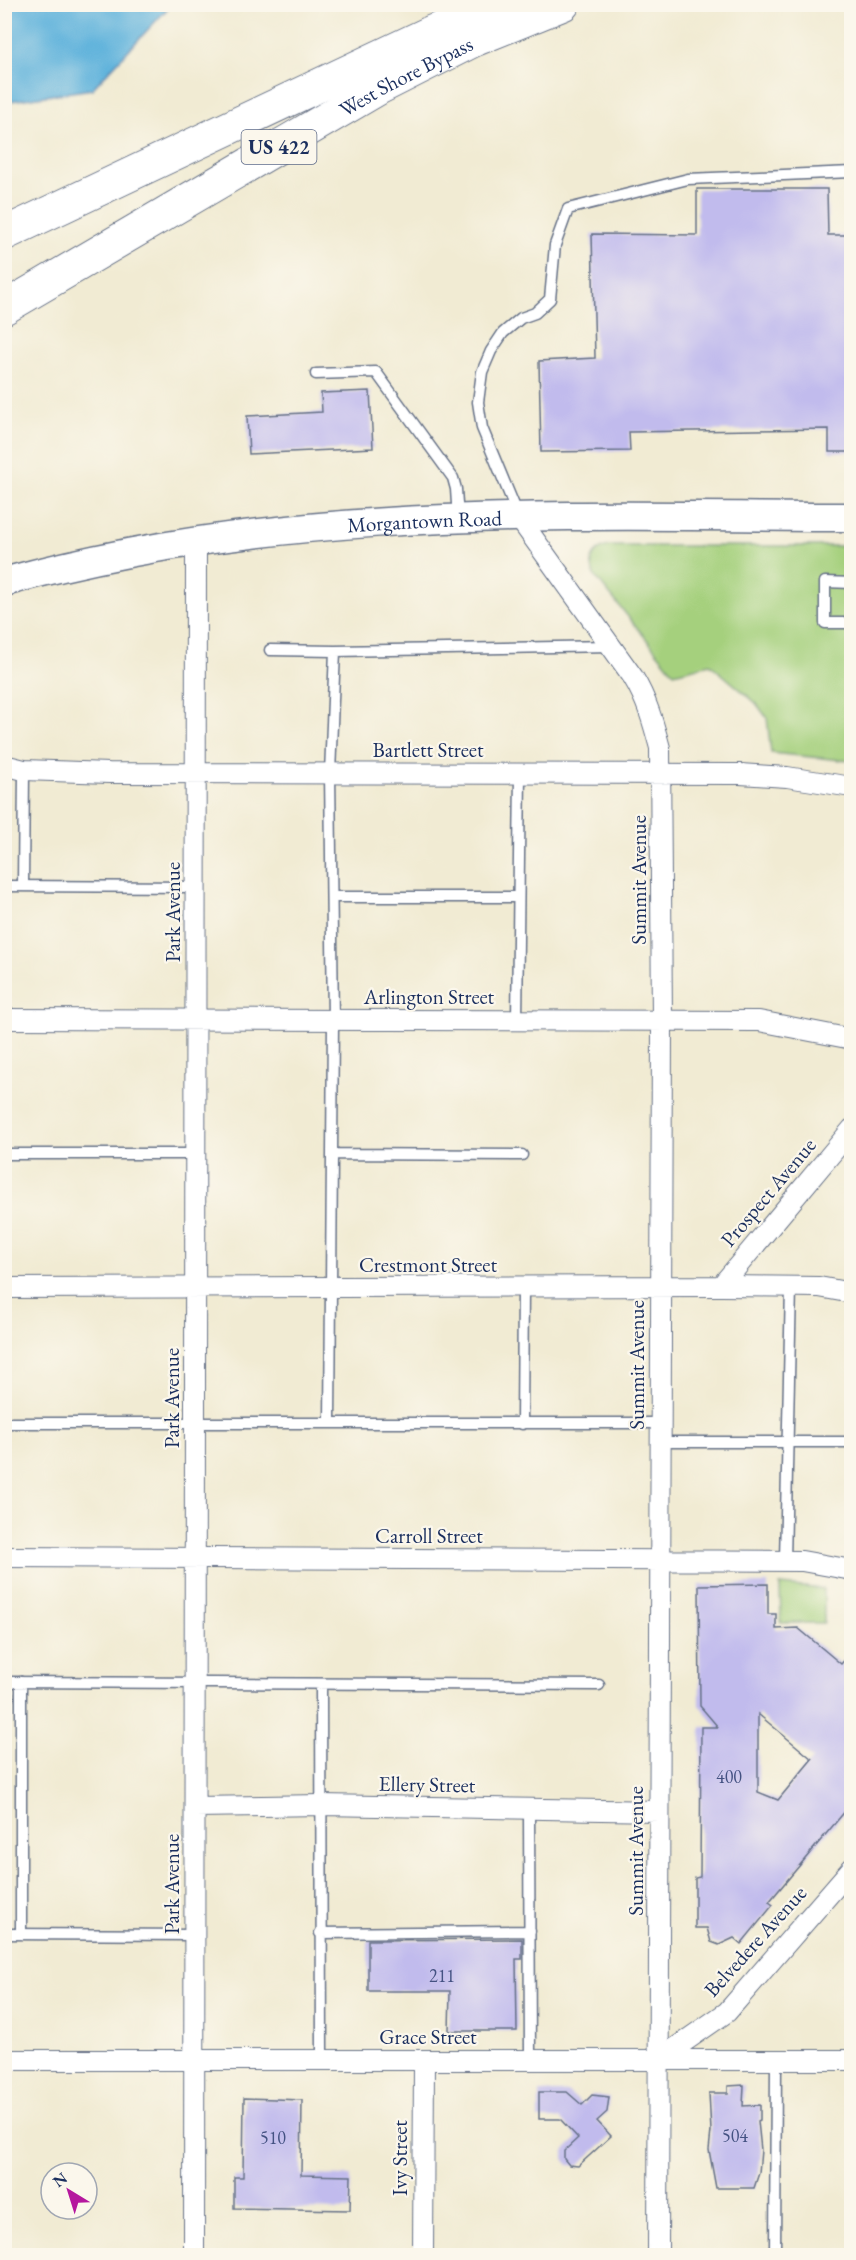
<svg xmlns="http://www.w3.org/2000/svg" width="856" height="2260" viewBox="0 0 856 2260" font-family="'EB Garamond',serif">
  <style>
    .green { fill: #a5d07d; stroke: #60806e; stroke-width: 1.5 }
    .water { fill: #61b3dc; stroke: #3e719d; stroke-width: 1.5 }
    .building { fill: #c1bbed; fill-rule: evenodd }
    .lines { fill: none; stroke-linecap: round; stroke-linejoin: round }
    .service-casing { stroke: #667187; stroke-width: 13 }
    .minor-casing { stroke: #667187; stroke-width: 22 }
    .secondary-casing { stroke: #667187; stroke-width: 31 }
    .motorway-casing { stroke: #667187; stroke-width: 35 }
    .service { stroke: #fff; stroke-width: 10 }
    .minor { stroke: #fff; stroke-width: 20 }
    .secondary { stroke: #fff; stroke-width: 28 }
    .motorway { stroke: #fff; stroke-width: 33 }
    .labels { text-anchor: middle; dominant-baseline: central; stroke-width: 4.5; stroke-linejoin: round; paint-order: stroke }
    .number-label { font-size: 18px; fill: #445282 }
    .shield { fill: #fbf7ec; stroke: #5e6b89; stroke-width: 1.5 }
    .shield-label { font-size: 20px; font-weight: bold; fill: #1b2f5e }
    .street-label { font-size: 21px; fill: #1b2f5e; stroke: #fbf7ec }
  </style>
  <rect width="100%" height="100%" fill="#fbf7ec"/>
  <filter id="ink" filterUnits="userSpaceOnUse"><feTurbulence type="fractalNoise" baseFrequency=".0167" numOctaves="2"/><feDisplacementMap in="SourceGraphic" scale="12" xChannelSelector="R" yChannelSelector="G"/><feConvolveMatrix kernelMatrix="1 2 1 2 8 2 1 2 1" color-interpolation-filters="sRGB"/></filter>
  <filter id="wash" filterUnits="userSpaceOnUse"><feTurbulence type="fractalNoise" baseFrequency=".008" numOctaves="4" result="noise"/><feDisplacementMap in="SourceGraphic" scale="24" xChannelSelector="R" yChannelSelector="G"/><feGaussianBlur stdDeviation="1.35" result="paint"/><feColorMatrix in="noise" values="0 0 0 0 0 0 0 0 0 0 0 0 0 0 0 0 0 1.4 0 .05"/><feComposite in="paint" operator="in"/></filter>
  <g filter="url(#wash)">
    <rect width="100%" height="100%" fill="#f1ebd3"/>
    <path class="green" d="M608 546H851V761L771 753 767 718 756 703 710 664 674 673 594 575C589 560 591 551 608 546Z
      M780 1585 824 1589V1623H781Z"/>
    <path class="water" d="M4 5 5 4 171 5 92 89 5 102Z"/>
    <g id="blocks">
      <path class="building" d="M697 189H827L828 235H852V452H829V429L629 432 630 451 541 452 539 361 595 358 592 234 697 235Z
        M370 391 373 448 249 454 247 416 322 412 321 393Z
        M768 1584V1614H776V1629L798 1628 841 1664 852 1652V1803L769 1902 773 1905 741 1944 734 1938 719 1945 711 1942 707 1928H695V1878L700 1877 701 1727H718L700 1706 699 1585ZM758 1714 812 1759 778 1800 758 1792Z
        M522 1939V1959H516L517 2031H449L450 1991H368V1940Z
        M744 2085 743 2106 760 2105V2120L758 2121 761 2150 759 2173 754 2188H716L709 2150 711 2131 709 2093H728V2086Z
        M539 2092H567L582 2105 592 2095 609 2097 607 2112 597 2121 611 2136 578 2166 569 2165 564 2159V2151L578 2138 560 2119H539Z
        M244 2098 302 2100 301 2175 351 2176 350 2210 234 2208V2177H243Z"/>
    </g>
  </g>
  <g filter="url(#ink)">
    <use href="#blocks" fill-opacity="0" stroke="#667187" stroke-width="1.5"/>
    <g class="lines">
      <defs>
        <path id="service" d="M316 374 376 372 453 478 456 489 458 519
          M518 515 482 428 478 402 482 372 491 351 503 333 521 318 535 313 550 299 555 245 568 209 688 179 852 172
          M852 583 825 582V623H852
          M270 650 335 651 611 646
          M23 885 24 770
          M4 886 196 887
          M332 897H518
          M517 1020 520 774
          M4 1154H196
          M332 1154 522 1155
          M4 1423H660
          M330 1423 333 1020 330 773 335 651
          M522 1424 523 1288
          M660 1442H852
          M785 1561 791 1287
          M4 1682 599 1685
          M321 1684 322 2060
          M529 1810 530 2060
          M320 1933 530 1931
          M4 1934 195 1935
          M21 1934V1682
          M775 2256 776 2060"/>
        <path id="minor" d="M519 518 633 677C647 700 653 722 660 748L662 1021 658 2256
          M4 765 24 770 109 773 740 774 787 777 852 787
          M4 1019 759 1021 852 1039
          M721 1286 852 1129
          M4 1288 721 1286 819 1287 852 1293
          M4 1557 802 1561 852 1570
          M195 1807 321 1805 659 1811
          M4 2060H852
          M658 2060 727 2012 852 1868
          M194 2256 196 541
          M423 2256 424 2061"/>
        <g id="secondary">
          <path id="s1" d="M4 582C280 504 568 516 852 517"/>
        </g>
        <g id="motorway">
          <path d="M4 234 434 31 495 8"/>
          <path id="s2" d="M4 308 379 88 474 40 563 4"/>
        </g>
      </defs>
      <use href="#service" class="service-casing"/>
      <use href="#minor" class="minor-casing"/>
      <use href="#secondary" class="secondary-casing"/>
      <use href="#motorway" class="motorway-casing"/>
      <use href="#service" class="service"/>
      <use href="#minor" class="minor"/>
      <use href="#secondary" class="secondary"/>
      <use href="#motorway" class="motorway"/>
    </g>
  </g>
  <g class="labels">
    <g class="number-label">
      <text x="729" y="1776">400</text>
      <text x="442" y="1975">211</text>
      <text x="735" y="2135">504</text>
      <text x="273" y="2137">510</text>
    </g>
    <rect class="shield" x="241.5" y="130" width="75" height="34" rx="4.5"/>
    <g class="shield-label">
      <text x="279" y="147">US 422</text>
    </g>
    <g class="street-label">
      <text stroke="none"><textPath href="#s2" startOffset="464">West Shore Bypass</textPath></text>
      <text stroke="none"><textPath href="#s1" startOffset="426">Morgantown Road</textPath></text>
      <text x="428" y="749">Bartlett Street</text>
      <text transform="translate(638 880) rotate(-90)">Summit Avenue</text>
      <text transform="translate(172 912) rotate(-90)">Park Avenue</text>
      <text x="429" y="996">Arlington Street</text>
      <text transform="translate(768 1192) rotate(-50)">Prospect Avenue</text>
      <text x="428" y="1264">Crestmont Street</text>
      <text transform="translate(636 1365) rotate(-90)">Summit Avenue</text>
      <text transform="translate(171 1398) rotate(-90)">Park Avenue</text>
      <text x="429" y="1535">Carroll Street</text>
      <text transform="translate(427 1784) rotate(1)">Ellery Street</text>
      <text transform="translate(635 1851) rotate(-90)">Summit Avenue</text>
      <text transform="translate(171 1884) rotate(-90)">Park Avenue</text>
      <text transform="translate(755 1941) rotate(-48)">Belvedere Avenue</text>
      <text x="428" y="2036">Grace Street</text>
      <text transform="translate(399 2158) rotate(-90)">Ivy Street</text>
    </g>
  </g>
  <rect width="856" height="2260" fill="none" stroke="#fbf7ec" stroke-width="24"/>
  <g transform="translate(69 2191) rotate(322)"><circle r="28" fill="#fbf7ec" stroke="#a1a7b3" stroke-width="1.5"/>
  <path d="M0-4.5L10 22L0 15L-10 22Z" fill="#b5179e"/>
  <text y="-9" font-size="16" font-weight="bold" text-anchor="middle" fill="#1b2f5e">N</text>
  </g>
</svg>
